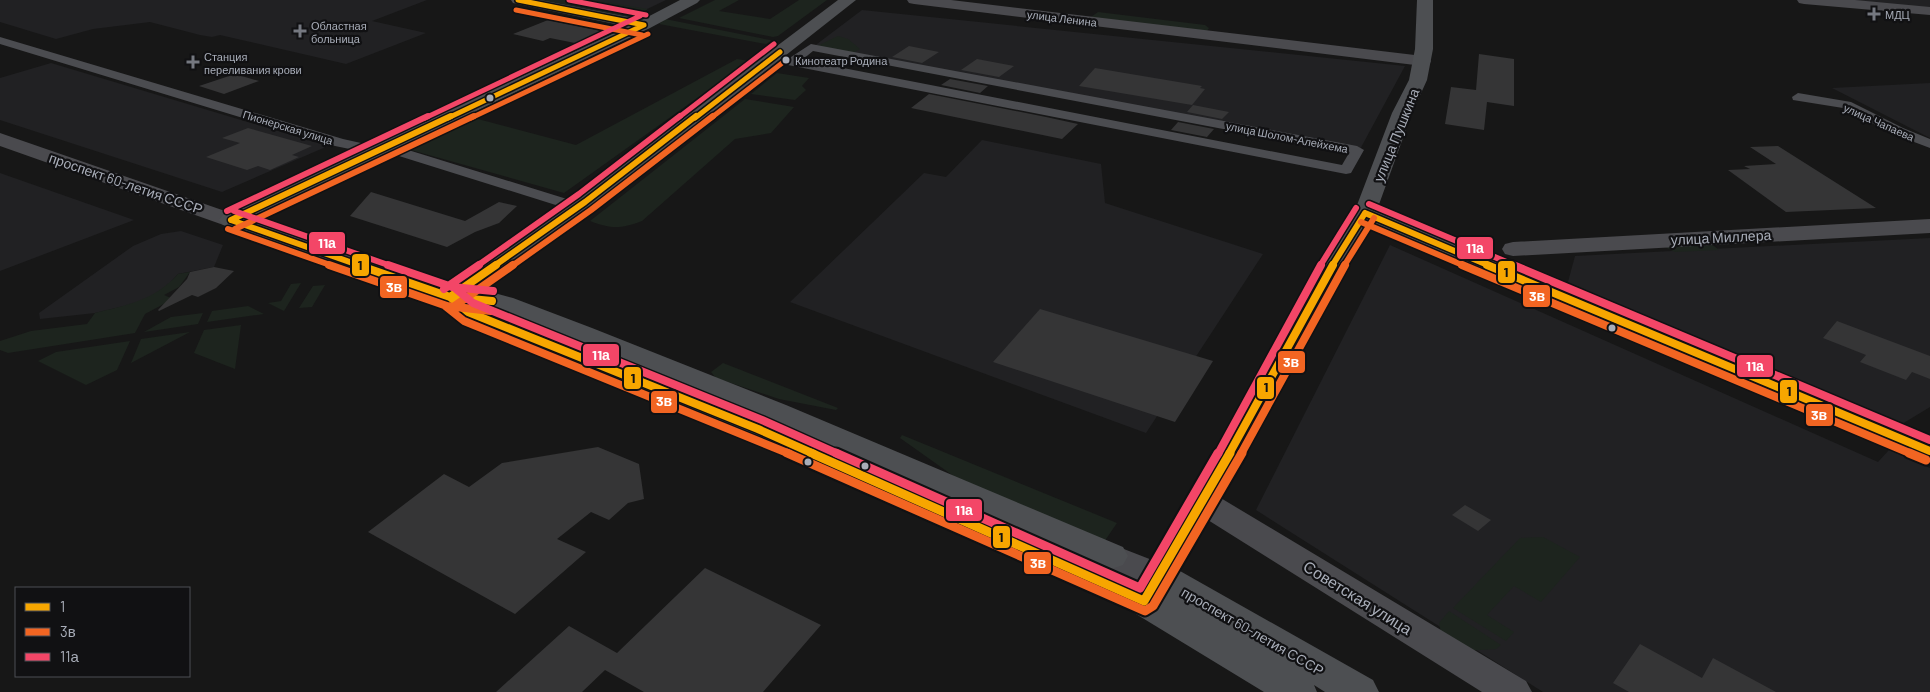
<svg xmlns="http://www.w3.org/2000/svg" width="1930" height="692" viewBox="0 0 1930 692" font-family="Barlow,sans-serif">
  <style>
    .built { fill: #212123 }
    .green { fill: #1d241e }
    .building { fill: #353536 }
    .lines { fill: none; stroke-linecap: round; stroke-linejoin: round }
    .street { fill: #4b4c50; fill-rule: evenodd }
    .secondary { fill: #4a4a4e; fill-rule: evenodd }
    .primary { fill: #4d4f52; fill-rule: evenodd }
    .bus-1-far3-casing { stroke: #111113; stroke-width: 8 }
    .bus-1-far2-casing { stroke: #111113; stroke-width: 9 }
    .bus-1-far1-casing { stroke: #111113; stroke-width: 11 }
    .bus-1-casing { stroke: #111113; stroke-width: 13 }
    .bus-2-far3-casing { stroke: #111113; stroke-width: 8 }
    .bus-2-far2-casing { stroke: #111113; stroke-width: 9 }
    .bus-2-far1-casing { stroke: #111113; stroke-width: 11 }
    .bus-2-casing { stroke: #111113; stroke-width: 13 }
    .bus-3-far3-casing { stroke: #111113; stroke-width: 8 }
    .bus-3-far2-casing { stroke: #111113; stroke-width: 9 }
    .bus-3-far1-casing { stroke: #111113; stroke-width: 11 }
    .bus-3-casing { stroke: #111113; stroke-width: 13 }
    .bus-1-far3 { stroke: #f7a600; stroke-width: 5 }
    .bus-1-far2 { stroke: #f7a600; stroke-width: 6 }
    .bus-1-far1 { stroke: #f7a600; stroke-width: 8 }
    .bus-1 { stroke: #f7a600; stroke-width: 9 }
    .bus-2-far3 { stroke: #f26522; stroke-width: 5 }
    .bus-2-far2 { stroke: #f26522; stroke-width: 6 }
    .bus-2-far1 { stroke: #f26522; stroke-width: 8 }
    .bus-2 { stroke: #f26522; stroke-width: 9 }
    .bus-3-far3 { stroke: #f34667; stroke-width: 5 }
    .bus-3-far2 { stroke: #f34667; stroke-width: 6 }
    .bus-3-far1 { stroke: #f34667; stroke-width: 8 }
    .bus-3 { stroke: #f34667; stroke-width: 9 }
    .poi-dot { fill: #757880; stroke: #111113; stroke-width: 2 }
    .bus-dot { fill: #a8adb8; stroke: #111113; stroke-width: 2 }
    .labels { text-anchor: middle; dominant-baseline: central; stroke-width: 4.5; stroke-linejoin: round; paint-order: stroke }
    .far-poi-label { font-size: 11px; fill: #a8adb8; stroke: #111113; text-anchor: start }
    .far-street-label { font-size: 11px; fill: #a8adb8; stroke: #111113 }
    .far-bus-label { font-size: 11px; fill: #a8adb8; stroke: #111113; text-anchor: start }
    .street-label { font-size: 14px; fill: #a8adb8; stroke: #111113 }
    .near-street-label { font-size: 16px; fill: #a8adb8; stroke: #111113 }
    .line-badge { stroke: #111113; stroke-width: 2 }
    .badge-label { font-size: 14px; text-anchor: middle; font-weight: bold; fill: #fff }
    .pale-badge-label { font-size: 14px; text-anchor: middle; font-weight: bold; fill: #111 }
  </style>
  <rect width="100%" height="100%" fill="#171717"/>
  <path class="built" d="M0 0H427L372 21 426 33 346 64 220 35 212 37 200 35 150 22 93 29 56 39 0 22Z
    M582 0H666L643 11Z
    M1827 0H1930V9Z
    M862 10 1405 66 1358 153 813 47Z
    M51 63 328 146 222 192 0 120V78Z
    M1930 83V138L1832 88Z
    M982 140 1101 164 1105 203 1263 254 1146 433 790 302 924 173 946 177Z
    M0 173 134 220 0 271Z
    M181 231 223 245 214 267 178 274 168 285 152 296 133 304 95 313 40 319 39 313 133 246 161 234Z
    M1930 238V407L1897 427 1568 282 1575 256Z
    M1390 245 1878 462 1889 450 1930 468V692H1543L1256 510Z"/>
  <path class="green" d="M537 0H593L648 9 630 19Z
    M715 0H739L719 11 770 19 799 0H827L778 36 773 37 679 18Z
    M1098 12 1205 25 1209 28 1207 31 1093 19 1091 17Z
    M665 19 770 40 771 41 766 44 659 24Z
    M838 36 848 39 860 49 853 53 817 46Z
    M737 59 749 61 564 193 411 150 474 118 576 145Z
    M777 73 809 78 802 86 806 90 795 100 751 94Z
    M745 99 794 107 771 133 735 139 642 221C620 229 612 229 590 221Z
    M1710 243 1719 250 1675 252 1663 246Z
    M190 272 179 287 164 295 173 299 145 314 135 333 8 353 0 350V341L31 331 87 324 95 313C127 305 155 300 178 274Z
    M301 283 284 311 268 303 281 301 291 284Z
    M325 285 312 307 299 308 313 286Z
    M248 306 264 314 207 322 212 311Z
    M203 313 198 324 144 332 171 317Z
    M241 325 235 369 194 353 204 330Z
    M190 332 131 363 141 339Z
    M130 341 117 370 86 385 38 361 56 352Z
    M723 363 838 408 836 410 779 399 716 378 711 372Z
    M902 435 1117 523 1104 542 955 477 900 438Z
    M1543 537 1580 557 1541 602 1514 586 1487 615 1514 632 1506 641 1453 608 1520 538Z
    M1449 611 1501 645 1496 649 1465 651 1442 637 1439 623Z"/>
  <path class="building" d="M548 20 607 32 580 44 550 38 543 41 513 34Z
    M909 46 939 52 922 63 892 57Z
    M1479 54 1514 59V106L1487 102 1484 130 1445 124 1451 87 1476 90Z
    M977 59 1014 66 999 77 961 70Z
    M1095 68 1202 86 1200 88 1205 89 1192 105 1079 86Z
    M235 74 259 81 224 94 199 86Z
    M950 79 988 86 980 93 941 85Z
    M929 94 1046 117 1078 124 1062 139 911 108Z
    M1193 105 1229 112 1222 119 1187 112Z
    M1178 122 1214 129 1207 137 1171 130Z
    M248 128 312 146 292 155 299 157 270 170 258 166 247 170 206 157 240 143 222 138Z
    M1778 146 1876 208 1786 212 1728 170 1750 169 1744 166 1776 164 1750 147Z
    M371 192 465 221 499 202 517 206 499 223 475 232 447 247 350 216Z
    M214 267 234 271 216 288 198 297 192 295 159 311 158 310 187 279 190 272Z
    M1040 309 1213 361 1175 422 993 362Z
    M1837 321 1930 356V379L1912 372 1906 380 1860 362 1866 355 1823 338Z
    M598 447 639 464 644 499 628 503 609 520 591 512 557 539 586 552 515 614 368 532 444 474 469 487 502 463Z
    M1465 505 1491 520 1478 531 1452 515Z
    M705 568 821 625 763 692H644L605 670 582 692H496L569 626 617 653Z
    M1640 644 1702 678 1713 658 1776 692H1629L1613 683Z"/>
  <g class="lines">
    <path class="street" d="M0 37 343 139 379 147 405 149 583 204 586 207 583 210 578 212 399 156 379 155 335 146 0 44Z
      M811 44 1357 146 1364 150 1351 173 1346 174 788 65 786 62 788 59ZM813 51 1349 153 1342 165 802 60Z
      M1798 93 1851 102 1903 128 1930 139V148L1893 134 1843 108 1793 100 1792 97Z"/>
    <path class="secondary" d="M511 0H540L644 20 649 22 652 25 649 28 644 30 518 4 513 3Z
      M907 0H951L1423 56 1429 57 1431 61 1429 65 1423 66 914 4 909 3Z
      M1797 0H1855L1930 7V15L1804 4 1799 3Z
      M0 133 459 292 462 297 459 302 450 304 441 302 0 146Z
      M1930 219V233L1513 256 1505 254 1502 249 1505 244 1513 242Z
      M1203 491 1214 494 1526 681 1532 692H1482L1192 510 1187 502 1192 494Z
      M1111 544 1170 567 1175 576 1170 585 1158 589 1099 565 1094 556 1099 547Z"/>
    <path class="primary" d="M680 0H700L697 3 650 28 239 225 231 227 223 225 219 220 223 215 638 22Z
      M838 0H856L593 207 475 291H487L513 298 592 328 786 405 1123 547 1128 556 1123 565 1111 569 1099 565 764 419 572 340 495 310 477 306 769 422 1137 582 1189 497 1319 268 1354 213 1392 113 1409 80 1415 49 1417 0H1433V49L1427 80 1412 113 1377 210 1930 439V461L1919 458 1370 223C1302 337 1245 457 1180 571L1373 680 1379 692H1325L1314 685 1317 692H1264L1131 611 747 436 459 318 437 297 441 292 577 197Z"/>
    <defs>
      <path id="bus-1-far3" d="M518 0 644 25
        M448 118 644 25
        M695 118 780 52"/>
      <path id="bus-1-far2" d="M1365 213 1490 266
        M231 220 361 266
        M231 220 451 116
        M494 266 585 202 696 116
        M1332 266 1365 213"/>
      <path id="bus-1-far1" d="M358 265 450 297 492 301
        M1487 265 1930 451
        M450 297 468 312 758 429 814 454
        M450 297 496 265
        M1229 454 1333 265"/>
      <path id="bus-1" d="M811 453 1144 601 1230 453"/>
      <path id="bus-2-far3" d="M516 10 642 35
        M471 118 648 34
        M711 118 786 60"/>
      <path id="bus-2-far2" d="M1361 222 1465 266
        M228 229 333 266
        M235 229 474 116
        M512 266 591 210 713 116
        M1344 266 1374 218"/>
      <path id="bus-2-far1" d="M329 265 447 306 491 311
        M1462 265 1912 454
        M444 305 464 321 790 454
        M456 305 513 265
        M1241 454 1345 265"/>
      <path id="bus-2" d="M787 453 1145 611 1153 606 1242 453
        M1909 453 1926 460"/>
      <path id="bus-3-far3" d="M569 0 646 15
        M425 118 640 16
        M678 118 774 44"/>
      <path id="bus-3-far2" d="M1369 204 1516 266
        M227 211 428 116
        M234 211 391 266
        M477 266 579 194 680 116
        M1320 266 1356 208"/>
      <path id="bus-3-far1" d="M388 265 452 287 493 291
        M1513 265 1930 440
        M444 289 479 265
        M456 289 473 303 762 420 838 454
        M1218 454 1321 265"/>
      <path id="bus-3" d="M836 453 1140 588 1218 453"/>
    </defs>
    <use href="#bus-1-far3" class="bus-1-far3-casing"/>
    <use href="#bus-1-far2" class="bus-1-far2-casing"/>
    <use href="#bus-1-far1" class="bus-1-far1-casing"/>
    <use href="#bus-1" class="bus-1-casing"/>
    <use href="#bus-2-far3" class="bus-2-far3-casing"/>
    <use href="#bus-2-far2" class="bus-2-far2-casing"/>
    <use href="#bus-2-far1" class="bus-2-far1-casing"/>
    <use href="#bus-2" class="bus-2-casing"/>
    <use href="#bus-3-far3" class="bus-3-far3-casing"/>
    <use href="#bus-3-far2" class="bus-3-far2-casing"/>
    <use href="#bus-3-far1" class="bus-3-far1-casing"/>
    <use href="#bus-3" class="bus-3-casing"/>
    <use href="#bus-1-far3" class="bus-1-far3"/>
    <use href="#bus-1-far2" class="bus-1-far2"/>
    <use href="#bus-1-far1" class="bus-1-far1"/>
    <use href="#bus-1" class="bus-1"/>
    <use href="#bus-2-far3" class="bus-2-far3"/>
    <use href="#bus-2-far2" class="bus-2-far2"/>
    <use href="#bus-2-far1" class="bus-2-far1"/>
    <use href="#bus-2" class="bus-2"/>
    <use href="#bus-3-far3" class="bus-3-far3"/>
    <use href="#bus-3-far2" class="bus-3-far2"/>
    <use href="#bus-3-far1" class="bus-3-far1"/>
    <use href="#bus-3" class="bus-3"/>
  </g>
  <g class="poi-dot">
    <path d="M1871.5 6.5h5v5h5v5h-5v5h-5v-5h-5v-5h5z"/>
    <path d="M297.5 23.5h5v5h5v5h-5v5h-5v-5h-5v-5h5z"/>
    <path d="M190.5 54.5h5v5h5v5h-5v5h-5v-5h-5v-5h5z"/>
  </g>
  <g class="bus-dot">
    <circle cx="786" cy="60" r="4.5"/>
    <circle cx="490" cy="98" r="4.5"/>
    <circle cx="1612" cy="328" r="4.5"/>
    <circle cx="808" cy="462" r="4.5"/>
    <circle cx="865" cy="466" r="4.5"/>
  </g>
  <g class="labels">
    <g class="far-poi-label">
      <text x="1885" y="14">МДЦ</text>
      <text x="311" y="25">Областная<tspan x="311" dy="13">больница</tspan></text>
      <text x="204" y="56">Станция<tspan x="204" dy="13">переливания крови</tspan></text>
    </g>
    <g class="far-street-label">
      <text transform="translate(1062 18) rotate(7)">улица Ленина</text>
      <text transform="translate(1879 122) rotate(24)">улица Чапаева</text>
      <text transform="translate(288 127) rotate(17)">Пионерская улица</text>
      <text transform="translate(1287 137) rotate(11)">улица Шолом-Алейхема</text>
    </g>
    <g class="far-bus-label">
      <text x="795" y="60">Кинотеатр Родина</text>
    </g>
    <g class="street-label">
      <text transform="translate(1396 135) rotate(-68)">улица Пушкина</text>
      <text transform="translate(126 183) rotate(19)">проспект 60-летия СССР</text>
      <text transform="translate(1721 237) rotate(-3)">улица Миллера</text>
      <text transform="translate(1253 631) rotate(30)">проспект 60-летия СССР</text>
    </g>
    <g class="near-street-label">
      <text transform="translate(1358 597) rotate(32)">Советская улица</text>
    </g>
  </g>
  <g class="line-badge">
    <rect x="308" y="231" width="38" height="24" rx="5" fill="#f34667"/>
    <rect x="1456" y="236" width="38" height="24" rx="5" fill="#f34667"/>
    <rect x="351" y="253" width="19" height="24" rx="5" fill="#f7a600"/>
    <rect x="1497" y="260" width="19" height="24" rx="5" fill="#f7a600"/>
    <rect x="379" y="275" width="29" height="24" rx="5" fill="#f26522"/>
    <rect x="1522" y="284" width="29" height="24" rx="5" fill="#f26522"/>
    <rect x="582" y="343" width="38" height="24" rx="5" fill="#f34667"/>
    <rect x="1277" y="350" width="29" height="24" rx="5" fill="#f26522"/>
    <rect x="1736" y="354" width="38" height="24" rx="5" fill="#f34667"/>
    <rect x="623" y="366" width="19" height="24" rx="5" fill="#f7a600"/>
    <rect x="1256" y="376" width="19" height="24" rx="5" fill="#f7a600"/>
    <rect x="1779" y="379" width="19" height="25" rx="5" fill="#f7a600"/>
    <rect x="650" y="390" width="28" height="24" rx="5" fill="#f26522"/>
    <rect x="1805" y="403" width="29" height="24" rx="5" fill="#f26522"/>
    <rect x="945" y="498" width="38" height="24" rx="5" fill="#f34667"/>
    <rect x="992" y="525" width="19" height="24" rx="5" fill="#f7a600"/>
    <rect x="1023" y="551" width="29" height="24" rx="5" fill="#f26522"/>
  </g>
  <g class="badge-label">
    <text x="327" y="248">11а</text>
    <text x="1475" y="253">11а</text>
    <text x="394" y="292">3в</text>
    <text x="1537" y="301">3в</text>
    <text x="601" y="360">11а</text>
    <text x="1291" y="367">3в</text>
    <text x="1755" y="371">11а</text>
    <text x="664" y="406">3в</text>
    <text x="1819" y="420">3в</text>
    <text x="964" y="515">11а</text>
    <text x="1038" y="568">3в</text>
  </g>
  <g class="pale-badge-label">
    <text x="360" y="270">1</text>
    <text x="1506" y="277">1</text>
    <text x="633" y="383">1</text>
    <text x="1266" y="392">1</text>
    <text x="1789" y="396">1</text>
    <text x="1001" y="542">1</text>
  </g>
  <rect x="15" y="587" width="175" height="90" fill="#111113" stroke="#4d4f55"/>
  <rect x="25" y="603" width="25" height="8" fill="#f7a600" stroke="#4d4f55"/>
  <text x="60" y="612" font-size="15" fill="#a8adb8">1</text>
  <rect x="25" y="628" width="25" height="8" fill="#f26522" stroke="#4d4f55"/>
  <text x="60" y="637" font-size="15" fill="#a8adb8">3в</text>
  <rect x="25" y="653" width="25" height="8" fill="#f34667" stroke="#4d4f55"/>
  <text x="60" y="662" font-size="15" fill="#a8adb8">11а</text>
</svg>
